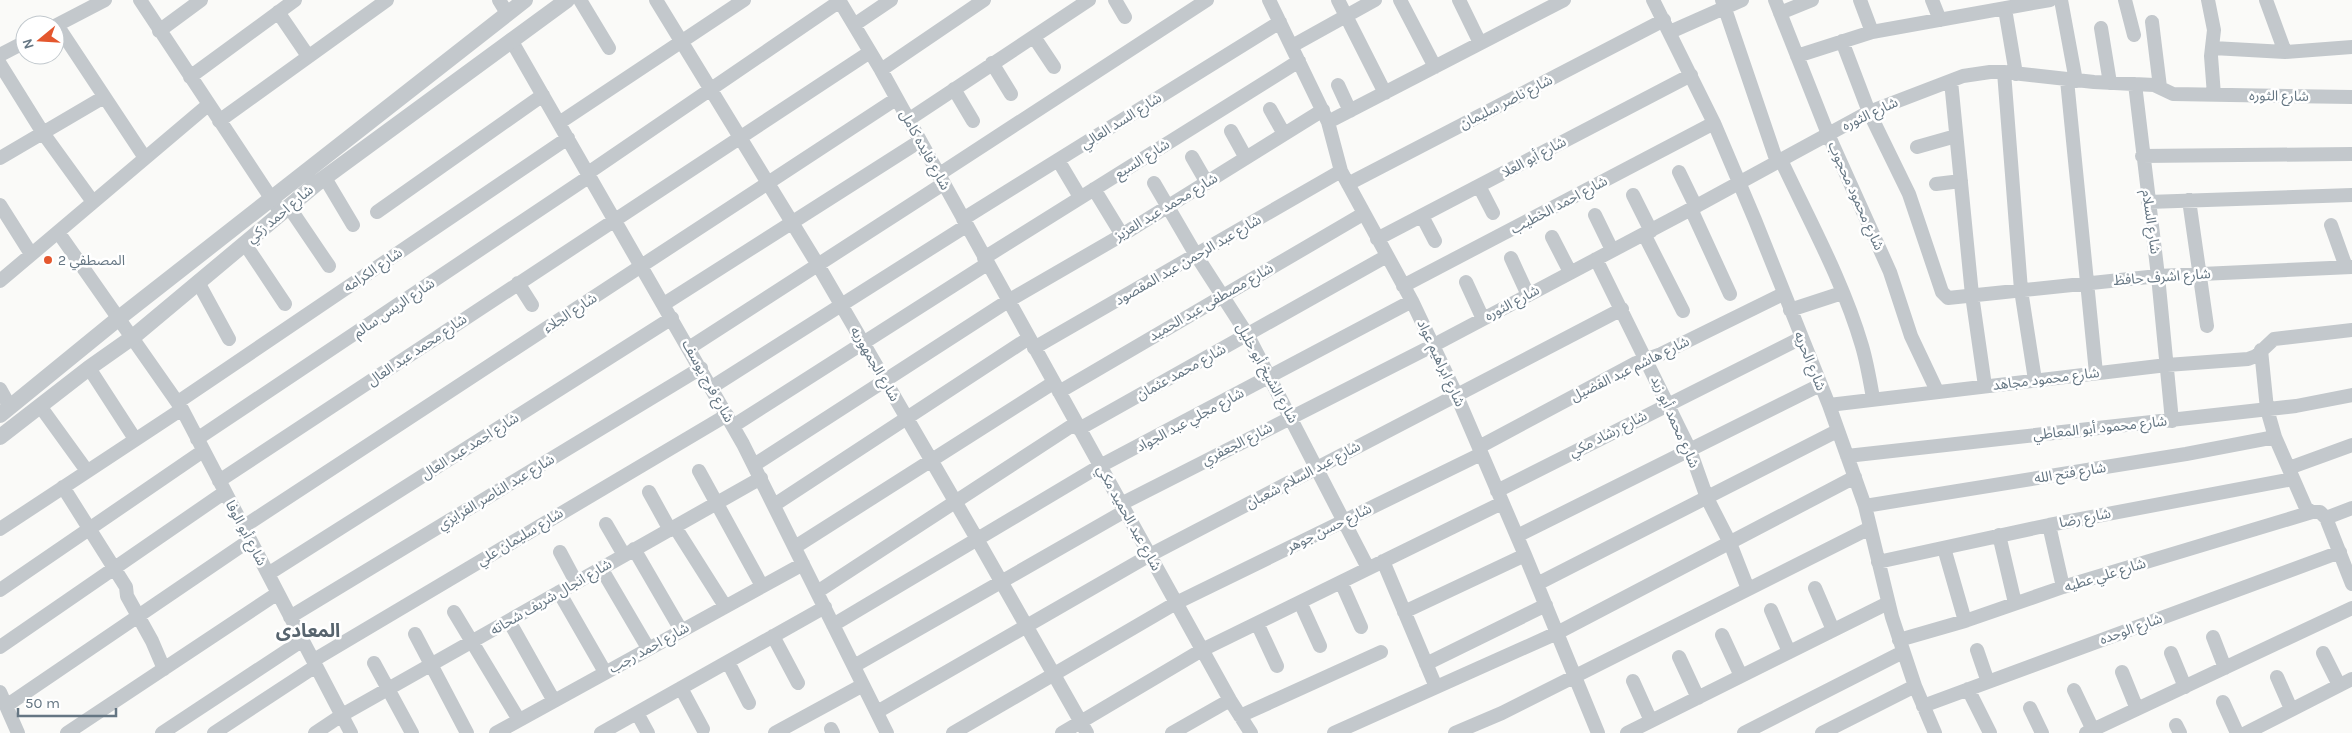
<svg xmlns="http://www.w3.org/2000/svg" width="2352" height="733" viewBox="0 0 2352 733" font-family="Karla,'Noto Sans Arabic',sans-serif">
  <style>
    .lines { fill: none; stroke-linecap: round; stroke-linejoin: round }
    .minor { stroke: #c3c8cc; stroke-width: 14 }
    .tertiary { stroke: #c3c8cc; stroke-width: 16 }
    .poi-dot { fill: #e4572e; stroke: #fff; stroke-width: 2 }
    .labels { text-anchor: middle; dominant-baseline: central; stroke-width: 5; stroke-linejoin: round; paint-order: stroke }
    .street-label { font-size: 14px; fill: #657683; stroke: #fff }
    .poi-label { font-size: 14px; fill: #657683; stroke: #fff; text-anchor: start }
    .district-label { font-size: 19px; font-weight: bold; fill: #57646e; stroke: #fff }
  </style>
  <rect width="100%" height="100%" fill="#fafaf8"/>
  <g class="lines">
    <path class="minor" d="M140 0 281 213
      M499 0 507 13
      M580 0 609 48
      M656 0 818 265 977 539 1087 733
      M839 0 881 70 1230 700 1251 733
      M1115 0 1125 17
      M1269 0 1328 122 1341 171 1412 301 1456 394 1525 555 1598 733
      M1338 0 1385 93
      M1400 0 1435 67
      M1459 0 1480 43
      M1653 0 1714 123 1755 220 1829 405 1865 506 1892 617 1915 686 1935 733
      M1722 0 1777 162
      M1775 0 1828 134 1890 272 1911 336 1937 391
      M1860 0 1872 32
      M1932 0 1940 20
      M2061 0 2076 81
      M2125 0 2134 35
      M2208 0 2214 30 2211 56 2214 95
      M2266 0 2285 52
      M2005 9 2016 74
      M278 12 308 56
      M1780 13 1812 0
      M2152 22 2160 87
      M57 25 145 158
      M854 25 891 0
      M55 26 105 0
      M2101 28 2110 83
      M159 31 201 0
      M1670 32 1742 0
      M1034 37 1054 67
      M511 40 743 444 887 733
      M1842 41 1869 112 1909 194 1942 292 1948 298 2158 276 2352 267
      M1292 46 1375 0
      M2213 48 2285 52 2352 47
      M0 55 25 42
      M1797 56 1872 32 2050 0
      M992 63 1011 94
      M0 64 43 133 93 202
      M881 70 984 0
      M2004 72 2021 290 2035 380
      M190 77 295 0
      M2067 80 2096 373
      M1951 81 1972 295 1985 386
      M2135 84 2158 276 2172 421
      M1338 85 1350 111
      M954 89 973 121
      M1270 109 1284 134
      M908 120 1089 0
      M219 121 387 0
      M1328 122 1564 0
      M559 123 744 0
      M1231 131 1246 158
      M1917 147 1956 136
      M2142 156 2352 154
      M1192 157 1207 183
      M0 158 104 97
      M1058 160 1080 197
      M1781 160C1809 220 1843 281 1862 346 1867 363 1870 381 1873 398
      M1679 172 1696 207
      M588 173 840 1
      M938 175 1207 0
      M325 178 353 225
      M1154 183 1196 255 1247 334 1368 568
      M1348 184 1664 20
      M1936 184 1961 181
      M1479 186 1493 213
      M1094 189 1122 235
      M1633 195 1651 231
      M2189 200 2207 326
      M2148 202 2352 195
      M0 205 31 254
      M289 207 329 266
      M1691 209 1730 294
      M377 212 543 95
      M1595 215 1612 250
      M1422 216 1435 241
      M963 219 1280 22
      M2331 225 2346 267
      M58 232 182 409 351 733
      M1644 234 1683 311
      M1552 237 1570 272
      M1377 239 1691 75
      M245 244 285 304
      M984 258 1299 61
      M1511 258 1528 295
      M1596 259 1690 450 1707 498 1730 543 1748 589
      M0 281 208 105
      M198 282 229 339
      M1466 282 1483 319
      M518 283 532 305
      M1403 286 1714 123
      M664 304 920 141
      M1790 310 1842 293
      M689 348 943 184
      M1034 348 1341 171
      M2261 350 2267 409 2275 437 2306 508 2312 512H2320L2326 518 2352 584
      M89 368 135 439
      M712 387 966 226
      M0 389 10 407
      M1059 392 1363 214
      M178 402 568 138
      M1829 405 2167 365 2248 359 2256 356 2274 339 2352 330
      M40 406 87 471
      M733 426 987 264
      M1079 429 1387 256
      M197 439 590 176
      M1479 447 1636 363 1661 354 1783 294
      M1847 456 2296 406 2352 395
      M754 465 1008 301 1122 235 1323 110
      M2289 468 2352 445
      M699 471 762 586
      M219 481 870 52
      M63 487 126 587 127 596 152 641 164 669
      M1497 491 1801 338
      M649 492 670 530
      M1121 504 1434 345 1691 209 1869 112 1963 76 1990 72H2004L2094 82 2154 85 2173 94 2352 97
      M774 505 1029 338
      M1865 506 2186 454 2275 437
      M2326 518 2352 508
      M606 524 624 555
      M2049 525 2063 587
      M243 527 896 99
      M675 527 725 606
      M0 529 182 409
      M1999 535 2015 603
      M1517 536 1820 385
      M795 547 1053 383
      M1944 548 1965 621
      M634 549 681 630
      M560 552 576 582
      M1383 561 1436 687
      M1878 562 2049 525 2293 479
      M601 568 648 648
      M268 574 672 318
      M1341 582 1361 627
      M1537 584 1837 431
      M1815 588 1833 630
      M0 590 203 451
      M559 592 605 672
      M817 592 1076 423
      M1300 602 1320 646
      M1771 610 1789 652
      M454 612 519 720
      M1404 612 1525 555
      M290 617 701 368
      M509 621 554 701
      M1257 623 1277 666
      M833 625 1100 466 1412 301
      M415 634 467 733
      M1722 635 1741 676
      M773 636 798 683
      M2213 637 2225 668
      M1899 640 1965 621 2063 587 2312 512
      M0 647 225 492
      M1977 650 1988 682
      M2171 653 2185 687
      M2323 653 2339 685
      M1679 657 1698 698
      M314 660 727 415
      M728 662 749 703
      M374 663 412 733
      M1426 664 1546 605
      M854 666 1125 511
      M2122 672 2137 709
      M2277 677 2291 709
      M1633 681 1651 721
      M681 688 703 729
      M1968 689 1990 733
      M2074 690 2093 730
      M0 692 18 733
      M2223 702 2237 733
      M6 706 250 540
      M1923 706 2340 552
      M2030 708 2042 733
      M877 712 1150 555 1622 309
      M637 713 648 733
      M1240 716 1381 652
      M2176 725 2180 733
      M831 729 833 733
      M67 733 278 593
      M162 733 303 640
      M214 733 316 666
      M315 733 342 715 761 478
      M496 733 803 564
      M601 733 825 607
      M775 733 863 685
      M953 733 1176 603 1481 454
      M1062 733 1202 650 1502 503
      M1172 733 1230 700
      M1334 733 1557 633 1855 477
      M1455 733 1502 713 1870 528
      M1627 733 1888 603
      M1744 733 1903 652
      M1822 733 1915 686
      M2086 733 2352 608
      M2246 733 2352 679"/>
    <path class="tertiary" d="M0 415 119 318 525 0
      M0 437 89 368 133 337 316 184 567 0"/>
  </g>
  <circle class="poi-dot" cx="48" cy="260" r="5"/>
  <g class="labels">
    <g class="street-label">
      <text transform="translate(2279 96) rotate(1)">شارع الثوره</text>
      <text transform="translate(1506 102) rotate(-27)">شارع ناصر سليمان</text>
      <text transform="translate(1870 114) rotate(-25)">شارع الثوره</text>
      <text transform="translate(1121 121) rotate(-32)">شارع السد العالي</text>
      <text transform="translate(925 150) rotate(61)">شارع فايده كامل</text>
      <text transform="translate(1534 157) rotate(-28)">شارع أبو العلا</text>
      <text transform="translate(1142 159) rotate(-32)">شارع السبع</text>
      <text transform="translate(1856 196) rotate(66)">شارع محمود محجوب</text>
      <text transform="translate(1559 205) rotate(-28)">شارع احمد الخطيب</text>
      <text transform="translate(1166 207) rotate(-31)">شارع محمد عبد العزيز</text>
      <text transform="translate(280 214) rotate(-40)">شارع احمد زكي</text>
      <text transform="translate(2151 222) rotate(82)">شارع السلام</text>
      <text transform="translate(1188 260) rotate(-30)">شارع عبد الرحمن عبد المقصود</text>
      <text transform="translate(373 270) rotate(-34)">شارع الكرامه</text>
      <text transform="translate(2162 277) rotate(-4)">شارع اشرف حافظ</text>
      <text transform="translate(1211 302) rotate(-30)">شارع مصطفى عبد الحميد</text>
      <text transform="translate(1512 303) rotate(-28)">شارع الثوره</text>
      <text transform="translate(394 308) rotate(-34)">شارع الريس سالم</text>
      <text transform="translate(570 313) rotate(-33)">شارع الجلاء</text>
      <text transform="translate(417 350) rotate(-34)">شارع محمد عبد العال</text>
      <text transform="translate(1810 361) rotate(68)">شارع الحريه</text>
      <text transform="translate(1441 363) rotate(65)">شارع ابراهيم عواد</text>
      <text transform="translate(875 364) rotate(60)">شارع الجمهوريه</text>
      <text transform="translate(1630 369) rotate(-26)">شارع هاشم عبد الفضيل</text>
      <text transform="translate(1181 372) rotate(-29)">شارع محمد عثمان</text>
      <text transform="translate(1267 373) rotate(61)">شارع الشيخ أبو خليل</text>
      <text transform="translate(2046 379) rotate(-7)">شارع محمود مجاهد</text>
      <text transform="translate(708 381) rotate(61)">شارع فرج يوسف</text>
      <text transform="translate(1190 420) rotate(-28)">شارع مجلي عبد الجواد</text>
      <text transform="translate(1675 422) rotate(66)">شارع محمد أبو زيد</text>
      <text transform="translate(2100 428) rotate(-6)">شارع محمود أبو المعاطي</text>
      <text transform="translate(1608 434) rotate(-27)">شارع رشاد مكي</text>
      <text transform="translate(1237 444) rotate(-27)">شارع الجعفري</text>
      <text transform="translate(470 446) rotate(-32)">شارع احمد عبد العال</text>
      <text transform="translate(2070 473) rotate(-9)">شارع فتح الله</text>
      <text transform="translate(1303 475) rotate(-28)">شارع عبد السلام شعبان</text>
      <text transform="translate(496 492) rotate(-31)">شارع عبد الناصر الفرايزي</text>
      <text transform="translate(1129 518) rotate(61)">شارع عبد الحميد مكي</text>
      <text transform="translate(2085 518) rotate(-11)">شارع رضا</text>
      <text transform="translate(1329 528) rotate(-26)">شارع حسن جوهر</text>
      <text transform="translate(246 533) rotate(62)">شارع أبو الوفا</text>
      <text transform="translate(520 537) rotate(-31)">شارع سليمان علي</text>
      <text transform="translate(2105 575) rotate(-17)">شارع علي عطيه</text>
      <text transform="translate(551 597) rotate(-30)">شارع انجال شريف شحاته</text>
      <text transform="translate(2131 629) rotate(-20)">شارع الوحده</text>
      <text transform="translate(649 648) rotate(-29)">شارع احمد رجب</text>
    </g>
    <g class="poi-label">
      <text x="58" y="260">المصطفي 2</text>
    </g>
    <g class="district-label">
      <text x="308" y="631">المعادى</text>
    </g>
  </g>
  <g transform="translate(40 40) rotate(252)"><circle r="24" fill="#ffffff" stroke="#c1c8cd"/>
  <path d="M0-4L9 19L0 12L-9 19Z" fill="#e4572e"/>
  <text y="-8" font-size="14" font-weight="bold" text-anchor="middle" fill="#657683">N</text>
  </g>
  <path d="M18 708v8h98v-8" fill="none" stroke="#657683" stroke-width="2.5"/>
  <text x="25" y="708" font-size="15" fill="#657683" stroke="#ffffff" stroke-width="4" paint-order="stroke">50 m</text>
</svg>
